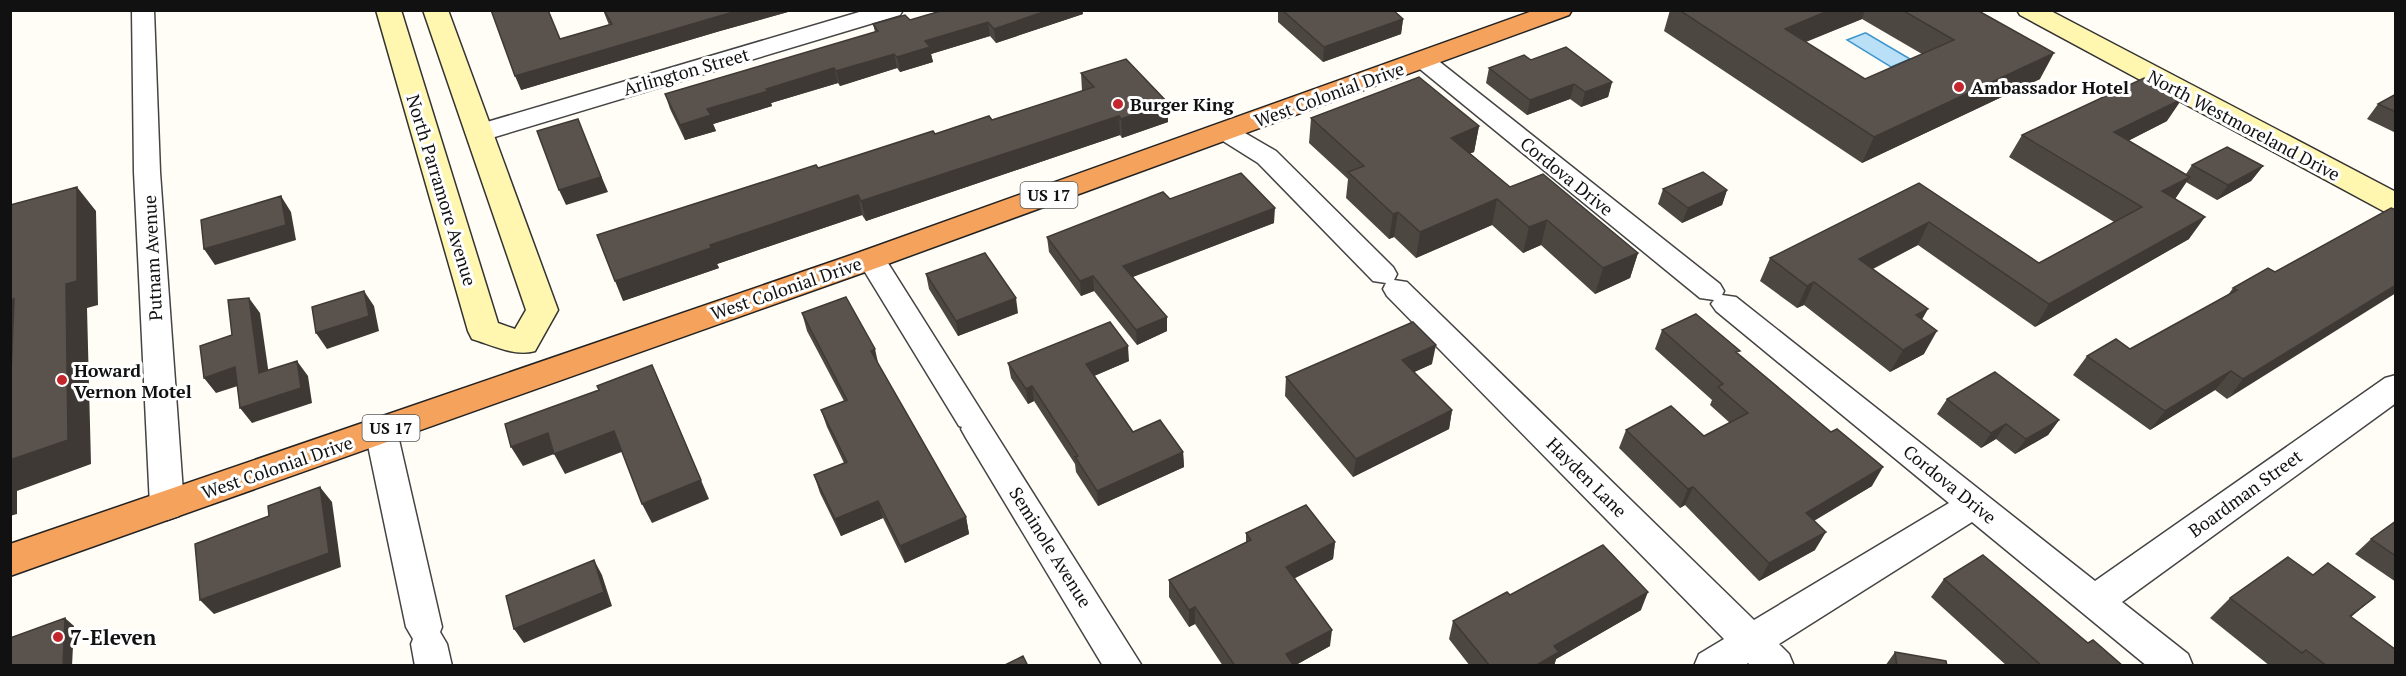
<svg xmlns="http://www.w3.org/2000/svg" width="2406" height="676" viewBox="0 0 2406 676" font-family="'PT Serif',serif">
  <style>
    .water { fill: #b9e0f7; stroke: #3f96cf; stroke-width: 1.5 }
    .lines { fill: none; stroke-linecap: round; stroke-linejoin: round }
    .street-casing { stroke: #444; stroke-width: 3 }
    .secondary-casing { stroke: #333; stroke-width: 3 }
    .highway-casing { stroke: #222; stroke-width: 3 }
    .street { fill: #fff; fill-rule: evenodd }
    .secondary { fill: #fff6b0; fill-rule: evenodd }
    .highway { fill: #f5a25d; fill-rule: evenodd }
    .wall { fill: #4d4742; fill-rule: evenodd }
    .shaded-wall { fill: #3f3936 }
    .building { fill: #5a524d; stroke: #3f3936; stroke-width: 1.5 }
    .poi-dot { fill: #c4262e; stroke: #fff; stroke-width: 2 }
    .labels { text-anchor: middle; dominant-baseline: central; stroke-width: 6; stroke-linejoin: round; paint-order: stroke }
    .shield { fill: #fff; stroke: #585858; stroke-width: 1.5 }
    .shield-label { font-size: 16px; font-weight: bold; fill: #111 }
    .street-label { font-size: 18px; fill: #111; stroke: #fff }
    .poi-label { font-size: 18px; font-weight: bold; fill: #111; stroke: #fff; text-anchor: start }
    .near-poi-label { font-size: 21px; font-weight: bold; fill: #111; stroke: #fff; text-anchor: start }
  </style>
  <rect width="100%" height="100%" fill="#fffdf5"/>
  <path class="water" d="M1865 33H1866L1910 59 1891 67 1847 40Z"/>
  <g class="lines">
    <defs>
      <path id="street" d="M132 10H154L160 172 184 506 179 516 167 520 155 516 150 506 134 172Z
        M866 10H903L900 15 488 139 479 141 470 139 466 133 470 127Z
        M1423 53 1431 55 1720 284 1724 291 1722 295 1736 297 2095 581 2385 378 2396 375V403L2122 602 2188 654 2193 666H2147L1972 522 1779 644 1789 654 1794 666H1751L1748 663 1745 666H1694L1699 654 1724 639 1387 296 1383 289 1386 283 1373 281 1258 163 1215 136 1211 131 1215 126 1224 123 1233 126 1276 151 1393 267 1397 274 1394 280 1407 282 1754 620 1949 503 1716 311 1711 304 1714 300 1700 298 1415 65 1411 60 1415 55Z
        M871 249 881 252 1142 666H1103L966 438 961 429 962 427 959 426 857 259 861 252Z
        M381 419 392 422 397 431 442 627 440 632 447 644 452 666H415L411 644 413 639 406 627 365 431 370 422Z"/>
      <path id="secondary" d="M376 10H401L498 323 515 329 526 310 423 10H448L558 310 535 351C515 357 492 345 472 339L468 331Z
        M2017 10H2049L2396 192V215L2385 212 2020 15Z"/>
      <path id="highway" d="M1535 10H1572L1569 15 882 266 10 576V544L860 252Z"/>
    </defs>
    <use href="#street" class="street-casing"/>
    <use href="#secondary" class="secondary-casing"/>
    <use href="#highway" class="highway-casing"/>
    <use href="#street" class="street"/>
    <use href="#secondary" class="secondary"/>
    <use href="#highway" class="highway"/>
  </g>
  <path class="wall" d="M603 10H795L720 31 521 90 560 39 609 25Z
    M944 10H1082L1083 14 996 43 990 36 931 54 933 62 900 72 897 68 840 86 838 83 771 103 772 106 713 124 716 131 685 140 670 109 665 94 875 32 873 24 910 20Z
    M1278 10H1393L1403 19 1401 34 1323 62 1278 22Z
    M1670 10H1977L2040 79 1862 163 1664 31ZM1862 19 1922 54 1865 79 1806 42Z
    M1531 60 1612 82 1608 97 1581 107 1570 99 1527 115 1486 83 1489 68Z
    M1081 73 1168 122 1122 138 1120 135 866 221 862 215 717 264 719 268 623 301 818 168 992 120 1082 91Z
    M2396 94V133L2367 119 2378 104Z
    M1311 118 1479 126 1474 152 1470 153 1510 187 1638 253 1630 278 1595 294 1541 245 1523 253 1492 225 1416 258 1394 237 1389 239 1346 198 1348 179 1309 143Z
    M2167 121 2128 141 2186 174 2192 165 2263 166 2251 181 2217 200 2186 182 2175 199 2189 239 2035 327 1918 245 1873 269 1922 320 1924 354 1890 372 1804 305 1797 308 1760 281 1770 258 1919 183 2039 263 2114 222 2009 157 2022 135Z
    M1663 189 1727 190 1722 205 1682 223 1658 204Z
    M1170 199 1274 223 1133 277 1167 331 1137 345 1094 291 1081 296 1049 252 1047 237Z
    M2391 208 2227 399 2215 390 2150 430 2073 375 2087 356 2130 349 2228 295 2233 288 2275 272Z
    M926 274 1018 313 958 336 929 289Z
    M802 313 879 366 966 517 969 534 905 563 883 518 841 536 820 493 814 475 844 463 827 427 821 410 844 401 807 331Z
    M1662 330 1738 354 1872 486 1814 521 1815 550 1759 581 1685 505 1680 508 1619 448 1626 430 1704 436 1730 423 1710 405 1712 400 1655 349Z
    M1129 361 1094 376 1133 432 1183 452 1184 467 1098 506 1076 472 1075 464 1034 401 1028 404 1011 378 1008 363Z
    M1432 364 1414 372 1452 410 1449 429 1353 477 1285 396 1286 377Z
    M1947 399 2059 420 2048 435 2015 454 1996 439 1981 448 1937 414Z
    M2396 521V582L2355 554 2371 539Z
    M1246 533 1335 542 1333 559 1295 578 1330 646 1294 666H1223L1195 624 1189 627 1169 597V580L1246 542Z
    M1944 579 2088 643 2123 666H2007L1931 597Z
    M1510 595 1641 610 1556 659 1554 666H1470L1449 639 1453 621Z
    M2230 598 2351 617 2396 666H2270L2210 618Z
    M1895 652 1947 666H1885Z"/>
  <path class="shaded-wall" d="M740 10H795L720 31 521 90 515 76Z
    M1049 10H1082L1083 14 996 43 994 29Z
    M1830 10H1865L1862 19 1775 54 1785 29Z
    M1403 19 1401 34 1323 62 1324 47Z
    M988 22 990 36 931 54 933 62 900 72 897 57 925 41Z
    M2054 53 2040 79 1862 163 1874 137Z
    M894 54 897 68 840 86 836 71Z
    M834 68 838 83 771 103 772 106 713 124 716 131 685 140 680 125 707 109 766 89Z
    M1612 82 1608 97 1581 107 1585 92Z
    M1574 84 1570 99 1527 115 1530 100Z
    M2182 99 2167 121 2100 155 2114 132Z
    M1168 103V122L1122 138 1121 119Z
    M1119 116 1120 135 866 221 861 201Z
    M1479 126 1474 152 1447 163 1451 138Z
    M584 135 608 192 566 205 559 190Z
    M2263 166 2251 181 2217 200 2228 185Z
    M2190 177 2175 199 2162 191Z
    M77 187 96 211 98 305 87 308 91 464 17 491V514L10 516V460L66 284Z
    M1727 190 1722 205 1682 223 1688 208Z
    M858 195 862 215 717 264 719 268 623 301 615 281 710 245Z
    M281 196 291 212 296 240 215 265 204 249Z
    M1497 199 1492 225 1416 258 1420 232Z
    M1275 208 1274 223 1124 280 1123 266Z
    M1398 212 1394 237 1389 239 1393 214Z
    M2205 217 2189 239 2035 327 2049 304Z
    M1547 220 1541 245 1523 253 1529 227Z
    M1929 222 1918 245 1848 281 1859 259Z
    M1638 253 1630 278 1595 294 1603 268Z
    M1093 276 1094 291 1081 296 1080 281Z
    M1814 282 1804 305 1797 308 1807 286Z
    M2396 285V293L2227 399 2243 379Z
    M364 291 374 306 379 331 327 349 316 333Z
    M249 298 260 313 271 389 259 373Z
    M1016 298 1018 313 958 336 956 321Z
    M14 299 36 324 10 332V300Z
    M1928 309 1915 332 1916 315Z
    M1167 317V331L1137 345 1136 330Z
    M1937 331 1924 354 1890 372 1903 350Z
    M1436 345 1432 364 1399 379 1402 360Z
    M1128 346 1129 361 1087 379 1086 364Z
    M875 349 879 367 871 351Z
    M297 361 308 376 312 403 252 423 240 408Z
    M235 367 247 383 216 393 204 378Z
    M2231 371 2215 390 2150 430 2165 411Z
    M661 385 709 499 652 523 642 504Z
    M1032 386 1034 401 1028 404 1026 389Z
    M1452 410 1449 429 1353 477 1356 459Z
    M2059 420 2048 435 2015 454 2026 439Z
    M2006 424 1996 439 1981 448 1991 433Z
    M614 431 624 451 565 474 554 454 523 466 511 447 548 433Z
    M1183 452 1184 467 1098 506 1097 491Z
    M1883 467 1872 486 1796 531 1806 513Z
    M320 487 332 502 341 567 214 614 200 600Z
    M1693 487 1685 505 1680 508 1688 489Z
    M878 501 883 518 841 536 835 519Z
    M966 517 969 534 905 563 900 546Z
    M1826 532 1815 550 1759 581 1769 563Z
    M1335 542 1333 559 1285 583 1286 567Z
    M594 560 602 575 612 606 524 643 514 629Z
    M1648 592 1641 610 1556 659 1554 666H1535L1554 646Z
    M2375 597 2351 617 2350 616Z
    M1195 607V624L1189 627V610Z
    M65 618 74 626 72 666H63Z
    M1332 630 1330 646 1294 666 1286 654Z"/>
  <path class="building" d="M491 10H548L560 39 612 24 604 10H740L515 76Z
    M944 10H1049L994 29 988 22 925 41 930 47 897 57 894 54 836 71 834 68 766 89 768 91 707 109 711 115 680 125 665 94 878 31 873 24 905 15 910 20Z
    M1282 10H1393L1403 19 1324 47Z
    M1679 10H1830L1785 29 1865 79 1954 40 1902 10H1977L2054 53 1874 137Z
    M1566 47 1612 82 1585 92 1574 84 1530 100 1489 68 1524 55 1531 60Z
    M1126 59 1168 103 1121 119 1119 116 861 201 858 195 710 245 711 248 615 281 597 235 816 165 818 168 933 131 935 134 989 116 992 120 1094 87 1081 73Z
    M1419 77 1479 126 1451 138 1510 187 1543 174 1638 253 1603 268 1547 220 1529 227 1497 199 1420 232 1398 212 1393 214 1348 172 1364 166 1311 118Z
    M2144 78 2182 99 2114 132 2190 177 2162 191 2205 217 2049 304 1929 222 1859 259 1928 309 1916 315 1937 331 1903 350 1814 282 1807 286 1770 258 1919 183 2039 263 2142 207 2022 135Z
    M2396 94V112L2378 104Z
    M578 119 601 177 559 190 537 131Z
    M2227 147 2263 166 2228 185 2192 165Z
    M1703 172 1727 190 1688 208 1663 189Z
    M1241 173 1275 208 1123 266 1167 317 1136 330 1093 276 1080 281 1047 237 1163 192 1170 199Z
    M77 187V281L66 284 68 440 10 460V400L14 299 10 300V205Z
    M281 196 286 225 204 249 201 220Z
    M2391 208 2396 210V285L2243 379 2231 371 2165 411 2087 356 2116 339 2130 349 2237 290 2233 288 2268 268 2275 272Z
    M985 253 1016 298 956 321 926 274Z
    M364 291 369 316 316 333 312 307Z
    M846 297 875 349 871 351 966 517 900 546 878 501 835 519 814 475 847 462 821 410 847 400 802 313Z
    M249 298 259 373 297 361 301 388 240 408 235 367 204 378 200 346 232 335 228 300Z
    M1696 314 1740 351 1736 352 1831 432 1837 429 1883 467 1806 513 1826 532 1769 563 1693 487 1688 489 1626 430 1671 406 1704 436 1748 413 1718 387 1723 384 1662 330Z
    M1110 322 1128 346 1086 364 1133 432 1160 420 1183 452 1097 491 1075 457 1078 456 1032 386 1026 389 1008 363Z
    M1413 322 1436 345 1402 360 1452 410 1356 459 1286 377Z
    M652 365 701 480 642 504 614 431 554 454 548 433 511 447 505 424 599 390 597 386Z
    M1995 372 2059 420 2026 439 2006 424 1991 433 1947 399Z
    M320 487 329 553 200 600 195 544 269 516 268 506Z
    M1306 505 1335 542 1286 567 1332 630 1286 654 1294 666H1235L1195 607 1189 610 1169 580 1251 540 1246 533Z
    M2396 521V556L2371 539Z
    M1603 545 1648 592 1554 646 1559 652 1535 666H1490L1453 621 1507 592 1510 595Z
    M1983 555 2088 643 2093 640 2123 666H2042L1944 579Z
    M2288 557 2313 575 2328 563 2375 597 2350 616 2396 650V666H2327L2306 650 2302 653 2230 598Z
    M594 560 604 592 514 629 506 596Z
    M65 618 63 666H10V638Z
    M1895 652 1946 661 1947 666H1897Z
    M1023 656 1028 666H1003Z"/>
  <g class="poi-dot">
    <circle cx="1959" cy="87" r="6"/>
    <circle cx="1118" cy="104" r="6"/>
    <circle cx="62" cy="380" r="6"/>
    <circle cx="58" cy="637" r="6"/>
  </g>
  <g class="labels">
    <g class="shield">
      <rect x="1020.5" y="182" width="57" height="26" rx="4.5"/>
      <rect x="362.5" y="415" width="57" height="26" rx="4.5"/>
    </g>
    <g class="shield-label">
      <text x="1049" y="195">US 17</text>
      <text x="391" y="428">US 17</text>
    </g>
    <g class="street-label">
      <text transform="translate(686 71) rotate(-16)">Arlington Street</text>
      <text transform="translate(1329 94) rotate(-20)">West Colonial Drive</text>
      <text transform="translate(2244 125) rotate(28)">North Westmoreland Drive</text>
      <text transform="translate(1567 176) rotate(39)">Cordova Drive</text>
      <text transform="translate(442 190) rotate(73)">North Parramore Avenue</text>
      <text transform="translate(152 258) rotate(-93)">Putnam Avenue</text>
      <text transform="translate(786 288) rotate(-19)">West Colonial Drive</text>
      <text transform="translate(277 467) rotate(-19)">West Colonial Drive</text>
      <text transform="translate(1587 477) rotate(45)">Hayden Lane</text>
      <text transform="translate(1950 484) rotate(39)">Cordova Drive</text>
      <text transform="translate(2245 493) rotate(-36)">Boardman Street</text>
      <text transform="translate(1051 547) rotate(58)">Seminole Avenue</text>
    </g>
    <g class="poi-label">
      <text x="1971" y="87">Ambassador Hotel</text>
      <text x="1130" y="104">Burger King</text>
      <text x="74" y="370">Howard<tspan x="74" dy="21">Vernon Motel</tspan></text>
    </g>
    <g class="near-poi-label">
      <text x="70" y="637">7-Eleven</text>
    </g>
  </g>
  <rect width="2406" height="676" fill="none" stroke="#111111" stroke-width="24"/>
</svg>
